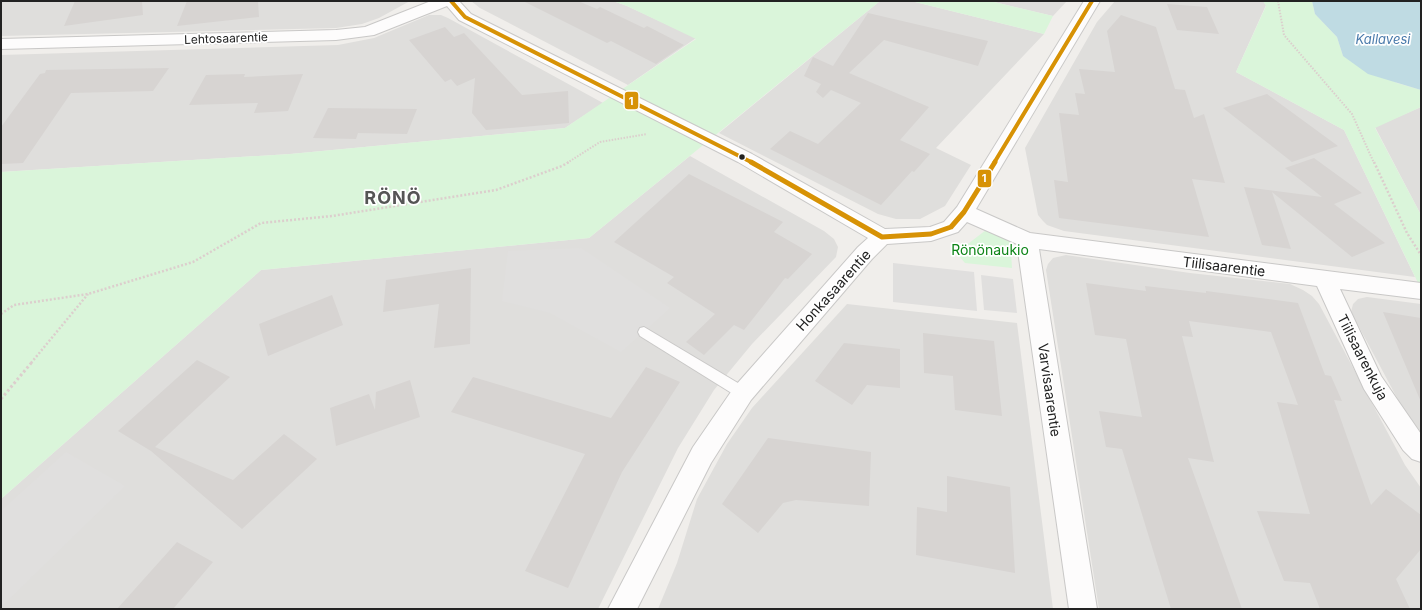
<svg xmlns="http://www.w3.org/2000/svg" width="1422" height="610" viewBox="0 0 1422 610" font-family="Inter,sans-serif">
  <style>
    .residential { fill: #dfdedc }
    .park { fill: #daf5da }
    .parking { fill: #e0dfde }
    .water { fill: #bfdbe3 }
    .building { fill: #d7d4d2 }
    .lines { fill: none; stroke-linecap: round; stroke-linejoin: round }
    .service-casing { stroke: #c9c8c7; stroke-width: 2 }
    .minor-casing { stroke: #c9c8c7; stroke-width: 2 }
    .path-far2 { stroke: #dccecd; stroke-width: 2; stroke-dasharray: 1.5 1.5; stroke-linecap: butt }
    .path-far1 { stroke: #dccecd; stroke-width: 2.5; stroke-dasharray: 2 2; stroke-linecap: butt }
    .path { stroke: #dccecd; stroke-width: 3; stroke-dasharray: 2.5 2.5; stroke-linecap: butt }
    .service { fill: #fdfcfc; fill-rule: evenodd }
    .minor { fill: #fdfcfc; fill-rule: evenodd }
    .bus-1-far1-casing { stroke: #fff; stroke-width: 6 }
    .bus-1-casing { stroke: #fff; stroke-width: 8 }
    .bus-1-far1 { stroke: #d79205; stroke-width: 4 }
    .bus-1 { stroke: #d79205; stroke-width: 5 }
    .bus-dot { fill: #222; stroke: #fff; stroke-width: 1.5 }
    .labels { text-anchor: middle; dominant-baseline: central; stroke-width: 3.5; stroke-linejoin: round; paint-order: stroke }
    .far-street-label { font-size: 12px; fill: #222; stroke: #fff }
    .far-water-label { font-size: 13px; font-style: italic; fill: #4a7aab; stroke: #fff }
    .park-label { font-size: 14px; fill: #0c8416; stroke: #fff }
    .street-label { font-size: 14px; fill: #222; stroke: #fff }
    .district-label { font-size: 18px; font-weight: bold; letter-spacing: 1px; fill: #555; stroke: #fff }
    .line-badge { stroke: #fff; stroke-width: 1.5 }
    .badge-label { font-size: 11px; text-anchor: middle; font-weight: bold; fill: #fff }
  </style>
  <rect width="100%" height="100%" fill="#f0eeeb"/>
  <path class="residential" d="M1 1H410L379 18 362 24 336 28 1 36Z
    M471 1H613L627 6 696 38 628 85 480 8Z
    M880 1H911L1044 34 936 148 971 165 945 206 920 219H896L878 214 719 133Z
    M990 1H1067L1053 16Z
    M1115 1H1263L1266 5 1236 72 1344 130 1415 277 1064 231 1047 225 1043 221 1038 215 1025 148 1097 22Z
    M429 15H441L448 18 603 103 565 128 290 154 1 172V55L338 45 374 38Z
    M1421 107V215L1375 127Z
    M690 156 824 231 834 239 838 247 836 257 752 344 714 390 678 448 598 609H1V499L261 270 589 238Z
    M1066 255 1190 273 1290 284 1303 290 1312 296 1319 304 1405 465 1421 488V609H1099L1046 270 1048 264 1053 258Z
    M1367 297 1421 304V432L1403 409 1351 312 1353 304 1358 299Z
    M847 304 1017 323 1053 609H658L677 563 697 499 727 444 752 408Z"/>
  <path class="park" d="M613 1H880L589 238 261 270 1 499V172L290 154 565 128 696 39 627 6Z
    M911 1H990L1053 16 1044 34Z
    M1263 1H1312L1315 14 1337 37 1343 56 1397 83 1421 90V107L1375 128 1421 215V289L1344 130 1236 72 1266 6Z
    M986 230 1010 235 1012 268 965 263 956 253Z"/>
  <path class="parking" d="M581 248 670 308 621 352 550 313 502 301 508 251Z
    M893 263 974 272 977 311 893 302Z
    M981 275 1013 279 1017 313 984 310Z
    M66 452 125 486 1 607V511Z"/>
  <path class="water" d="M1312 1H1421V90L1368 74 1343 56 1337 37 1315 14Z"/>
  <path class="building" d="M75 1H142L143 15 64 26Z
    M187 1H258L259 17 177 26Z
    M523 1H578L597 9 600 7 644 28 647 26 684 45 656 64 611 41 607 43Z
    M1167 4 1207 7 1219 34 1177 30Z
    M868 13 988 41 978 66 884 40 849 73 929 107 900 140 930 154 914 172 912 171 881 205 770 149 790 131 818 144 861 103 831 90 823 98 816 92 821 84 804 76 813 57 833 66Z
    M1121 15 1156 27 1175 89 1185 90 1194 118 1204 114 1225 183 1192 179 1209 237 1059 218 1054 180 1068 182 1059 113 1079 115 1075 93 1085 94 1079 69 1115 72 1107 31Z
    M445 27 454 37 464 33 522 95 568 91 569 123 486 130 472 113 475 78 457 86 451 79 445 82 409 40Z
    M169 68 153 91 71 93 23 163 1 164V127L40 74 45 73 46 70Z
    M245 74 244 77 303 74 288 111 254 113 258 103 189 105 206 75Z
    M1267 94 1338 146 1292 162 1223 108Z
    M328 108 417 109 407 134 358 133 356 139 313 138Z
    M1314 158 1362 193 1334 204 1385 243 1352 257 1272 192 1291 249 1262 245 1244 187 1322 197 1285 168Z
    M689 174 783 222 774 232 812 254 788 279 785 278 744 330 734 325 704 355 686 342 715 314 667 283 674 277 614 242Z
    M471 268 470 344 434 348 439 304 383 312 386 280Z
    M1086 283 1146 291 1145 286 1206 293V291L1298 303 1325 375 1331 376 1342 401 1334 400 1371 505 1386 489 1421 515V549L1396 579 1410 609H1320L1310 583 1284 581 1257 511 1310 514 1277 402 1298 405 1271 332 1189 321 1193 337 1182 336 1214 462 1188 458 1242 609H1171L1122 449 1106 447 1099 411 1142 417 1126 339 1095 335Z
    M332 295 343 325 268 356 259 324Z
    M1383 312 1421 318V402Z
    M923 333 994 341 1002 416 955 410 953 376 924 373Z
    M844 343 900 349V388L867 385 852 405 815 381Z
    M197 360 230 377 155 447 233 480 284 434 317 459 242 529 151 451 118 431Z
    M646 367 680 382 622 472 568 588 525 571 585 454 451 412 473 377 611 418Z
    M410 380 420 417 336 446 330 408 369 394 375 410 376 392Z
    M768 438 871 452 869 506 796 500 783 503 758 533 722 504Z
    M947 476 1010 487 1015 573 916 555 917 507 947 512Z
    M177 542 213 562 173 609H117Z"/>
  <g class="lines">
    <defs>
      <path id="service" d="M644 327 748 389 750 393 748 397 743 399 738 397 640 336 638 332 640 328Z"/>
      <path id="minor" d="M431 1H459L471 14 752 154 885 229 930 227 944 222 957 207 1084 1H1100L976 209 1030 233 1421 283V299L1340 289 1381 376 1421 434V462L1412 459 1403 450 1364 389 1317 286 1039 249 1097 609H1069L1017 244 967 222 958 232 931 241 887 244 872 259 751 400 711 463 637 609H608L693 447 735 386 858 247 868 238 738 162 459 20 447 6 374 35 336 40 1 49V39L336 30 365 27Z"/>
    </defs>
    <use href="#service" class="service-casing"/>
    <use href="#minor" class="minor-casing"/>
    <path class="path-far2" d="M1278 1 1284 35 1352 114 1374 163
      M567 163 600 142 647 134"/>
    <path class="path-far1" d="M1374 162 1407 233 1421 255
      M1 314 14 305 88 294 193 262 261 223 332 216 496 190 562 166 569 162
      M31 363 88 294"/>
    <path class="path" d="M1 399 32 362"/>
    <use href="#service" class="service"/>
    <use href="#minor" class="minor"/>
    <defs>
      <path id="bus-1-far1" d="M451 1 465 17 753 163
        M994 163 1092 1"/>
      <path id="bus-1" d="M751 162 882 237 931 234 951 227 964 212 995 162"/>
    </defs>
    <use href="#bus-1-far1" class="bus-1-far1-casing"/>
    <use href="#bus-1" class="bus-1-casing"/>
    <use href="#bus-1-far1" class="bus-1-far1"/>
    <use href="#bus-1" class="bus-1"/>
  </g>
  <circle class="bus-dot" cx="742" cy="157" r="3.5"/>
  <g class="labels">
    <g class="far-street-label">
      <text transform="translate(226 38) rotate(-2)">Lehtosaarentie</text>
    </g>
    <g class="far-water-label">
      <text x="1383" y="39">Kallavesi</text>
    </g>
    <g class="park-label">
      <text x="990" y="249">Rönönaukio</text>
    </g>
    <g class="street-label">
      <text transform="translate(1224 266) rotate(7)">Tiilisaarentie</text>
      <text transform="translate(833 290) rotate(-48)">Honkasaarentie</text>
      <text transform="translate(1363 357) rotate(63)">Tiilisaarenkuja</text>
      <text transform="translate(1050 390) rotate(82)">Varvisaarentie</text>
    </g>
    <g class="district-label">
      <text x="393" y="197">RÖNÖ</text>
    </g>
  </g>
  <g class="line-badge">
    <rect x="624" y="91" width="15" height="19" rx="4" fill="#d79205"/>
    <rect x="977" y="169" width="15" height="19" rx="4" fill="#d79205"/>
  </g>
  <g class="badge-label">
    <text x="631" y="105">1</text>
    <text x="984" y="182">1</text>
  </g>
  <rect width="1422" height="610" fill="none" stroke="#222222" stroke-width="4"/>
</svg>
